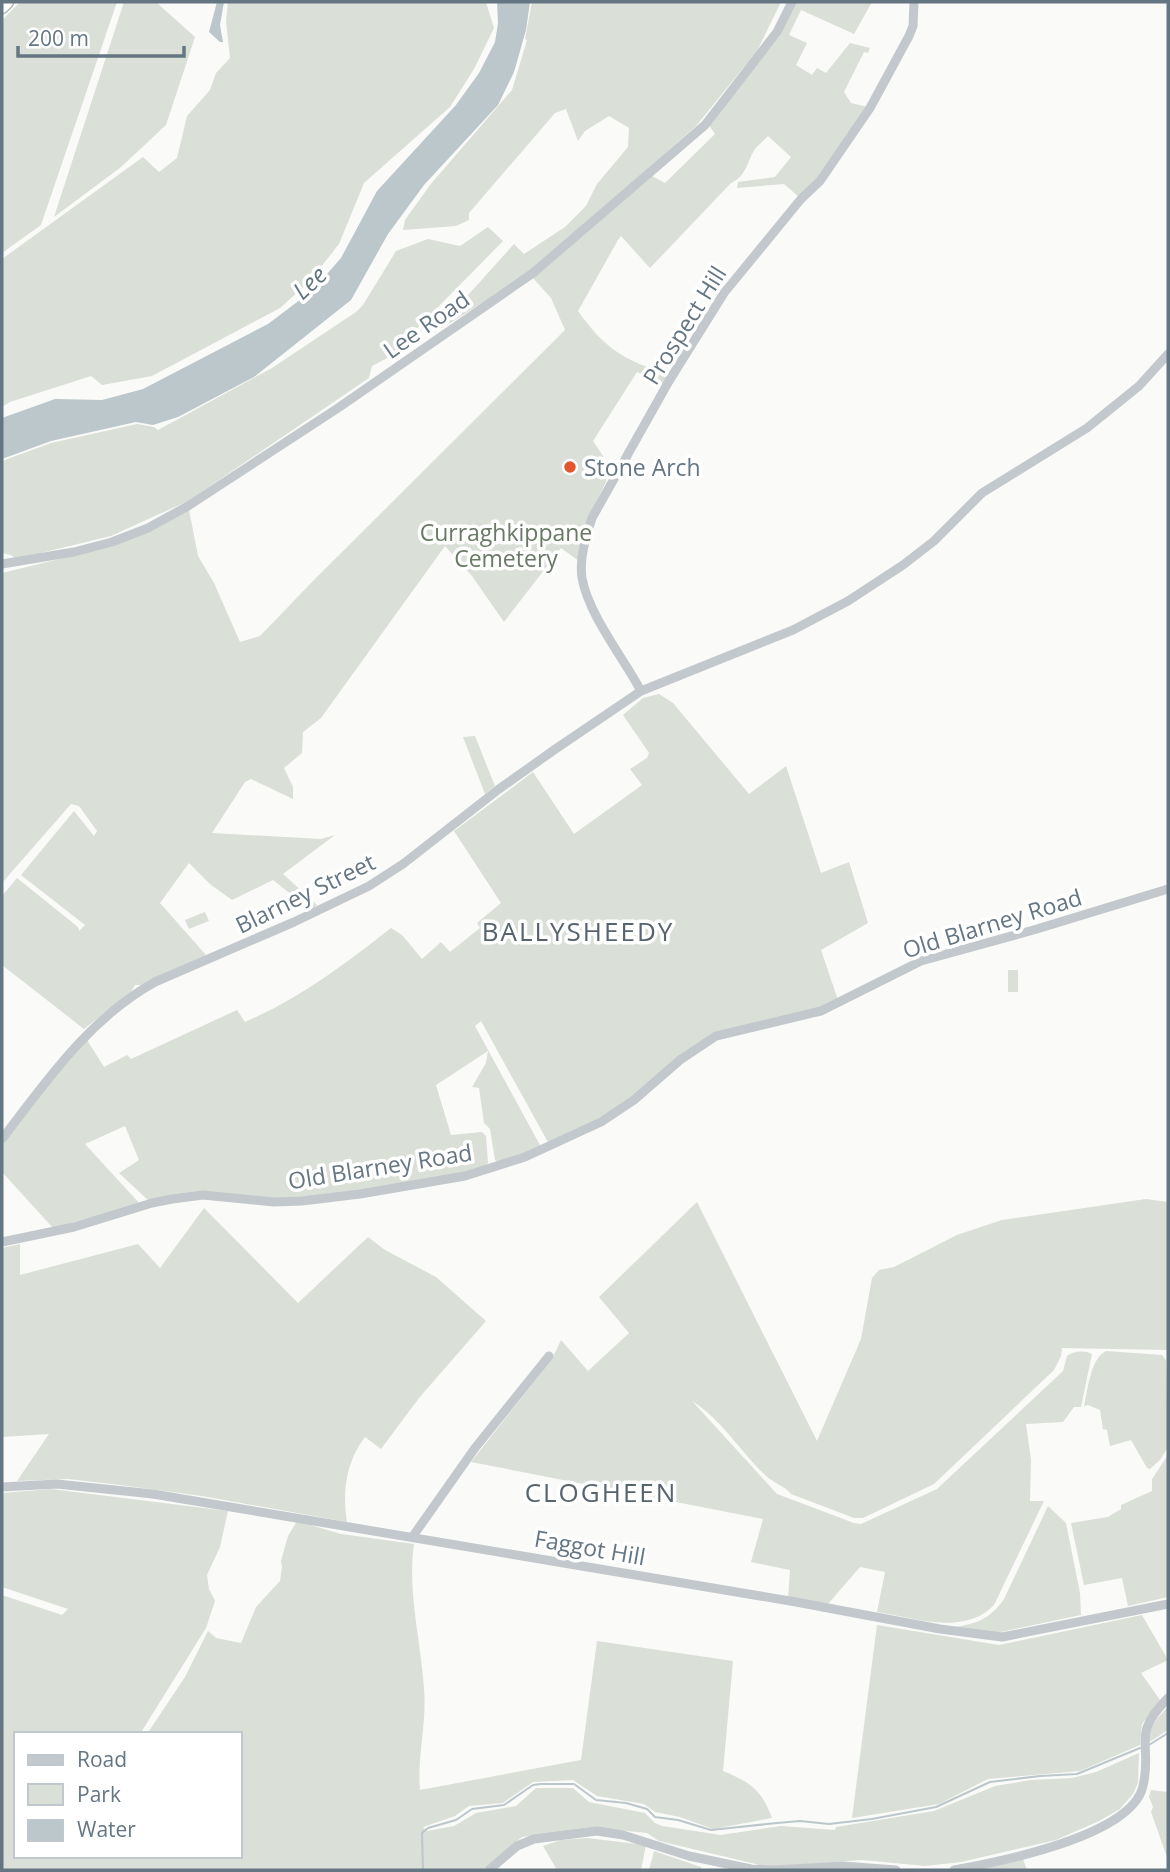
<svg xmlns="http://www.w3.org/2000/svg" width="1170" height="1872" viewBox="0 0 1170 1872" font-family="'Open Sans',sans-serif">
  <style>
    .green { fill: #dadfd7 }
    .water { fill: #bbc7cb }
    .lines { fill: none; stroke-linecap: round; stroke-linejoin: round }
    .stream { stroke: #bbc7cb; stroke-width: 2 }
    .highway-casing { stroke: #b4b9bd; stroke-width: 15 }
    .minor { stroke: #c3c8cc; stroke-width: 9 }
    .highway { stroke: #fff; stroke-width: 12 }
    .poi-dot { fill: #e4572e; stroke: #fff; stroke-width: 2.5 }
    .labels { text-anchor: middle; dominant-baseline: central; stroke-width: 7; stroke-linejoin: round; paint-order: stroke }
    .street-label { font-size: 23px; fill: #657683; stroke: #fff }
    .poi-label { font-size: 23px; fill: #657683; stroke: #fff; text-anchor: start }
    .park-label { font-size: 23px; fill: #687a64; stroke: #fff }
    .water-label { font-size: 24px; font-style: italic; fill: #60757c; stroke: #fff }
    .quarter-label { font-size: 26px; letter-spacing: 2px; fill: #57646e; stroke: #fff }
  </style>
  <rect width="100%" height="100%" fill="#fafaf8"/>
  <path class="green" d="M20 2H117L41 225 2 253V20Z
    M124 2H156L195 37 166 125 121 167 54 217Z
    M228 2H486L494 28 474 69 450 107 364 183 339 244 309 282 280 308 152 376 102 385 91 376 10 402 2 407V259L143 157 159 172 177 158 187 116 210 90 216 73 230 58 226 21Z
    M532 2H781L757 51 696 126 530 273 434 333 514 244 524 254 565 227 586 206 597 184 628 147 629 128 609 116 585 131 578 141 566 109 555 113 469 213V220L456 226 403 230 405 220 430 185 512 90 527 40 525 39Z
    M795 2H872L854 34 801 10 789 35 807 43 796 65 812 75 817 68 826 73 850 43 870 48 868 53 864 52 844 92 851 103 868 107 818 178 799 197 784 184 737 188 738 182 775 177 791 157 768 136C764 140 759 145 755 149 747 161 747 176 731 183L650 268 621 236 618 240 578 311C607 351 623 359 669 375L665 384 637 372 593 441 603 456 607 472 606 482 593 508 579 561 561 548 504 622 472 576 445 546 321 718 303 732 302 753 284 768 293 787V799L251 779 245 782 212 833 321 839 335 835 283 874 317 905 311 910 273 880 232 900 211 885 189 863 160 903 206 955 143 985H135L131 992 84 1029 2 965V896L17 878 78 927 79 931 85 925 21 875 74 811 94 836 97 831 79 806 71 804 2 883V573L113 546 153 530 189 510 198 556 214 583 240 642 260 636 314 580 565 330 551 298 532 277 652 176 665 183 715 134 708 124 779 37Z
    M488 227 503 241 389 357 372 366 369 378 188 501 111 536 16 559 11 555 2 553V461L51 443 137 424 154 427 158 430 272 368 356 312 363 305 396 251 428 239 460 246Z
    M659 694 673 703 749 794 786 766 821 873 849 862 868 923 821 950 838 1000 821 1008 711 1034 616 1110 549 1144 481 1021 475 1026 541 1147 498 1162 495 1160 490 1129 484 1123 479 1088 472 1087 486 1063 488 1051 436 1085 451 1135 482 1132 486 1136 488 1163 481 1169 364 1191 315 1196 275 1199 207 1192 149 1201 119 1173 139 1160 125 1126 85 1144 140 1204 53 1228 2 1172V1145L37 1098 87 1040 104 1067 127 1055 131 1059 237 1010 245 1022C299 999 345 964 391 928L402 935 422 959 441 942 450 952 480 928 477 923 501 903 454 831 533 772 574 834 642 785 630 769 647 758 649 753 623 715 643 698Z
    M475 736 495 786 485 794 463 737Z
    M205 912 209 921 189 929 185 920Z
    M1008 970H1018V992H1008Z
    M1146 1199 1168 1202V1350L1062 1348 1061 1356 1054 1370 934 1484 863 1518H854L791 1494C784 1485 773 1483 765 1475 740 1451 721 1419 692 1401L777 1494 854 1523 861 1524 937 1489 1063 1371 1067 1356C1074 1351 1084 1350 1092 1354L1081 1407H1074L1063 1422 1026 1424 1031 1460 1030 1501H1044L994 1605C965 1636 914 1618 877 1612L885 1572 860 1567 828 1604 788 1598 790 1570 751 1562 763 1519 471 1462 552 1359 561 1340 588 1371 629 1333 599 1297 697 1202 817 1441 861 1339 872 1278 879 1270 894 1267 957 1235 1002 1220Z
    M204 1208 298 1303 368 1237 385 1250 436 1277 486 1321 419 1398 381 1449 365 1437C346 1462 342 1491 347 1522L202 1496 120 1485 68 1479 17 1481 49 1434 2 1437V1248L20 1244V1275L138 1244 160 1268Z
    M1106 1351 1162 1355 1166 1360 1168 1447 1160 1460 1150 1469 1147 1468 1131 1440 1110 1446 1107 1430 1103 1429 1100 1410 1088 1405 1084 1406C1088 1390 1090 1359 1106 1351Z
    M1168 1455V1597L1128 1606 1122 1578 1084 1585 1071 1523 1108 1517 1121 1509V1505L1152 1491V1479Z
    M51 1489 228 1511 220 1547 207 1575 209 1589 215 1601 206 1628 140 1734H16V1856H240V1734H147L185 1677 208 1631 216 1638 241 1643 256 1607 280 1581 282 1567 281 1561 288 1536 297 1521 341 1534 414 1544C407 1592 421 1641 424 1689 427 1723 417 1756 420 1790L581 1760 597 1641 733 1661 723 1771C751 1783 761 1789 772 1818L713 1829 680 1817 655 1812 644 1804 597 1796 573 1780 533 1782 503 1803 469 1806 455 1816 423 1827 427 1831 454 1826 476 1813 516 1806 536 1788H573L589 1802 645 1813 655 1823 662 1826 721 1835 781 1826 835 1830 836 1827 934 1811 995 1786 1031 1780 1072 1778 1096 1772 1139 1753 1138 1783 1133 1794 1120 1809 1099 1821 1056 1840 961 1862 925 1866 862 1860 768 1867 659 1841 647 1833 597 1828 522 1837 482 1870H2V1595L62 1615 68 1609 2 1587V1493Z
    M1048 1506 1066 1523 1080 1593 1081 1615 996 1633 951 1628C977 1623 988 1621 1004 1599Z
    M1142 1615 1168 1660 1141 1673 1160 1700 1142 1724 1140 1745 1080 1771 988 1779 939 1804 852 1818 877 1625 999 1645Z
    M1168 1707V1730L1148 1743C1148 1727 1157 1718 1168 1707Z
    M1151 1790 1168 1792V1860L1151 1812 1153 1807 1149 1797Z
    M587 1838 646 1845 641 1870H557L543 1846 561 1840Z
    M654 1851 701 1867V1870H649Z
    M1023 1859 1027 1870H974Z"/>
  <path class="water" d="M217 2H224L220 25 223 42H220L209 32Z
    M497 2H530L526 30 514 72 498 105 424 185 388 234 351 300 254 377 178 417 153 425 136 422 51 441 2 459V418L55 399 102 400 143 389 268 324 313 290 341 258 377 191 456 105 479 73 495 42 498 23Z"/>
  <g class="lines">
    <path class="stream" d="M1149 1745 1168 1733
      M423 1870 422 1833 428 1828 456 1820 472 1809 504 1805 533 1785 541 1784H574L596 1800 626 1803 647 1809 655 1817 678 1820 711 1830 777 1823 800 1821 829 1824 872 1819 936 1807 990 1782 1040 1776 1077 1774 1140 1748"/>
    <defs>
      <path id="highway" d="M2 7 7 2"/>
    </defs>
    <use href="#highway" class="highway-casing"/>
    <path class="minor" d="M2 564 74 552 112 542 148 528 188 506 338 408 533 273 705 125 777 32 792 2
      M641 691C623 657 589 616 582 578 579 559 586 536 592 518L669 381 724 293 801 199 820 181 870 108 909 36 913 26 914 2
      M2 1139C47 1080 90 1018 155 982L294 922 369 886 403 864 499 789 554 750 641 691 793 630 848 601 903 565 934 541 982 493 1087 428 1139 386 1168 354
      M2 1242 74 1227 152 1203 172 1199 203 1195 274 1202 302 1201 360 1194 465 1176 525 1157 601 1122 634 1100 680 1060 716 1036 821 1011 921 961 1037 929 1168 889
      M2 1487 57 1484 153 1494 796 1602 940 1629 1002 1637 1168 1604
      M413 1536 475 1448 549 1356
      M489 1870 517 1846 534 1839 597 1831 623 1835 689 1856 751 1869 774 1870 843 1866 896 1870
      M954 1870C998 1862 1132 1836 1143 1786 1153 1743 1130 1736 1168 1698"/>
    <use href="#highway" class="highway"/>
  </g>
  <circle class="poi-dot" cx="570" cy="467" r="7"/>
  <g class="labels">
    <g class="street-label">
      <text transform="translate(426 324) rotate(-35)">Lee Road</text>
      <text transform="translate(684 325) rotate(-58)">Prospect Hill</text>
      <text transform="translate(305 893) rotate(-26)">Blarney Street</text>
      <text transform="translate(992 923) rotate(-17)">Old Blarney Road</text>
      <text transform="translate(380 1166) rotate(-9)">Old Blarney Road</text>
      <text transform="translate(590 1547) rotate(10)">Faggot Hill</text>
    </g>
    <g class="poi-label">
      <text x="584" y="467">Stone Arch</text>
    </g>
    <g class="park-label">
      <text x="506" y="532">Curraghkippane<tspan x="506" dy="26">Cemetery</tspan></text>
    </g>
    <g class="water-label">
      <text transform="translate(309 282) rotate(-43)">Lee</text>
    </g>
    <g class="quarter-label">
      <text x="578" y="931">BALLYSHEEDY</text>
      <text x="601" y="1492">CLOGHEEN</text>
    </g>
  </g>
  <rect width="1170" height="1872" fill="none" stroke="#657683" stroke-width="7"/>
  <rect x="14" y="1732" width="228" height="126" fill="#ffffff" stroke="#c1c8cd" stroke-width="2"/>
  <rect x="28" y="1755" width="35" height="10" fill="#c3c8cc" stroke="#c1c8cd" stroke-width="2"/>
  <text x="77" y="1767" font-size="21" fill="#657683">Road</text>
  <rect x="28" y="1784" width="35" height="21" fill="#dadfd7" stroke="#c1c8cd" stroke-width="2"/>
  <text x="77" y="1802" font-size="21" fill="#657683">Park</text>
  <rect x="28" y="1820" width="35" height="21" fill="#bbc7cb" stroke="#c1c8cd" stroke-width="2"/>
  <text x="77" y="1837" font-size="21" fill="#657683">Water</text>
  <path d="M18 46v10h166v-10" fill="none" stroke="#657683" stroke-width="3.5"/>
  <text x="28" y="46" font-size="21" fill="#657683" stroke="#ffffff" stroke-width="5" paint-order="stroke">200 m</text>
</svg>
